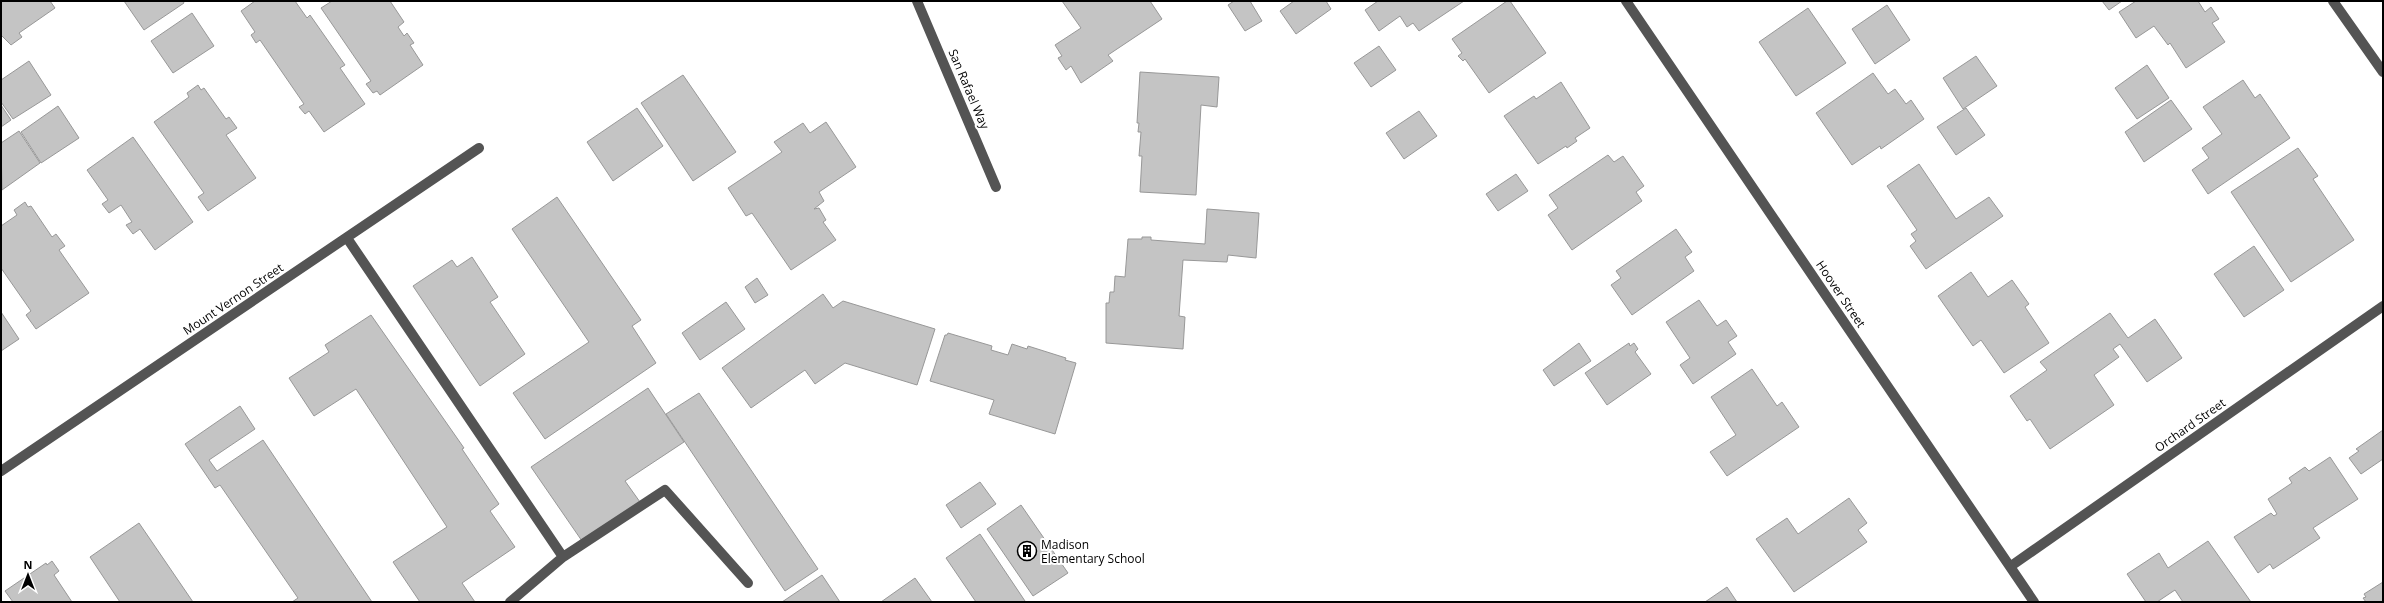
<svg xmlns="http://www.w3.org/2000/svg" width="2384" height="603" viewBox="0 0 2384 603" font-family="'Open Sans',sans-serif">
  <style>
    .building { fill: #c4c4c4; stroke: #989898 }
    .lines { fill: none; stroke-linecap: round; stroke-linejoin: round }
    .minor { stroke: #545454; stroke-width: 10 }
    .labels { text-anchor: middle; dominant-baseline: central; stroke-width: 4; stroke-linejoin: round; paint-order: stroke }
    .street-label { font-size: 12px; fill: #000; stroke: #fff }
    .poi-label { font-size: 12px; fill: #000; stroke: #fff; text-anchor: start }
  </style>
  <rect width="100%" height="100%" fill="#fff"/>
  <path class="building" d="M1 1H50L55 8 19 33 22 37 11 45 1 35Z
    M124 1H183L184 3 144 30Z
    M255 1H295L307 18 310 15 345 65 340 68 365 104 324 132 309 111 305 114 299 107 304 104 260 40 256 43 251 35 255 32 241 11Z
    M332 1H390L404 22 398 27 404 36 407 33 414 43 410 45 423 65 380 95 377 91 373 93 366 84 371 81 321 8Z
    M1062 1H1150L1162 19 1108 55 1113 61 1081 83 1071 66 1066 70 1058 58 1062 56 1055 45 1081 28Z
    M1234 1H1250L1262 21 1245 31 1228 5Z
    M1294 1H1326L1331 9 1296 34 1280 11Z
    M1378 1H1464L1419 31 1413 23 1407 27 1400 16 1379 31 1365 10Z
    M1507 1H1510L1546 53 1489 93 1465 59 1463 61 1458 56 1462 53 1452 39Z
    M2102 1H2122L2109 10Z
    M2136 1H2198L2205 12 2211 7 2219 19 2212 23 2225 42 2186 68 2170 43 2168 45 2154 26 2136 38 2119 12Z
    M1887 5 1910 40 1875 64 1852 29Z
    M1808 8 1846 63 1796 96 1759 42Z
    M192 13 214 46 173 73 151 41Z
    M1379 46 1396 70 1371 87 1354 63Z
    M1976 56 1997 86 1963 109 1943 78Z
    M29 61 51 95 13 119 1 102V80Z
    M2147 65 2169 98 2137 119 2115 88Z
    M1140 72 1219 77 1217 107 1201 105 1196 195 1140 192 1142 156H1139L1141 132H1138L1139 123H1137Z
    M1873 73 1888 94 1895 89 1906 104 1911 100 1924 119 1881 149 1880 146 1852 165 1816 113Z
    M683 75 736 152 693 181 641 103Z
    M2243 80 2255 98 2260 94 2290 138 2208 194 2192 170 2209 158 2202 148 2222 134 2203 107Z
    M1561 82 1590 128 1575 138 1577 141 1567 148 1566 146 1538 164 1504 116 1534 96 1536 99Z
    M198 85 201 90 204 88 226 119 229 117 237 128 226 135 256 178 208 211 198 197 204 193 154 122 189 97 187 93Z
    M2171 100 2192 129 2144 162 2125 132Z
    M1 105 11 120 1 127Z
    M58 106 79 138 41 163 21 132Z
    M637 108 663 146 613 181 587 142Z
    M1966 108 1985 135 1956 155 1937 127Z
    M1419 111 1437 136 1404 159 1386 133Z
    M826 122 856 167 819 192 824 201 814 209 819 208 826 220 823 222 836 240 791 270 752 213 746 216 728 188 782 152 774 142 803 123 810 133Z
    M19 131 40 163 2 190 1 143Z
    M133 137 193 222 155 250 140 229 133 234 126 225 132 222 121 205 109 213 102 204 108 200 87 170Z
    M2298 148 2318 176 2313 179 2354 240 2291 282 2231 192Z
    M1608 155 1614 162 1623 156 1644 186 1636 192 1642 201 1572 250 1548 215 1558 208 1549 195Z
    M1919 164 1956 219 1989 197 2003 216 1926 269 1910 246 1916 241 1911 234 1917 230 1887 186Z
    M1516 174 1528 191 1498 211 1486 194Z
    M557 197 641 320 632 326 656 363 545 439 513 393 589 342 512 229Z
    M25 202 28 207 31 206 52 237 56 234 65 246 59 250 89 293 36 329 26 315 31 311 1 268V226L17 215 14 210Z
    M1207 209 1259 213 1256 258 1228 255 1227 262 1183 260 1179 316 1185 317 1183 349 1106 343V303H1109L1110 292H1114L1115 276 1125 277 1128 239H1142V237H1151V240L1205 244Z
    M1676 229 1692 252 1685 257 1694 271 1632 315 1611 285 1621 278 1616 271Z
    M2254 246 2284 290 2244 317 2214 274Z
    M472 257 498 297 490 302 525 354 480 386 413 286 452 260 457 267Z
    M1971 272 1988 297 2012 280 2029 304 2025 307 2049 343 2004 373 1981 340 1973 346 1938 296Z
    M757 278 768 295 755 303 745 287Z
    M823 294 833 308 843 301 935 329 917 385 845 363 815 384 805 370 751 408 722 368Z
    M1699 300 1717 326 1726 320 1737 336 1728 342 1736 354 1693 384 1680 365 1690 358 1666 322Z
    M726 302 745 329 700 360 682 333Z
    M1 312 19 339 1 351Z
    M2110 313 2128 338 2155 319 2182 358 2147 382 2120 344 2113 349 2119 357 2094 375 2114 405 2050 449 2030 419 2027 421 2010 396 2047 370 2040 362Z
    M371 315 464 448 462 449 499 504 490 511 515 547 462 583 475 602H420L393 562 447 527 356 389 314 416 289 378 329 352 325 345Z
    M948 333 992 346 991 350 1008 355 1012 344 1027 349 1028 346 1066 358 1065 360 1076 363 1055 434 989 414 994 400 930 381 945 335H947Z
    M1579 343 1591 361 1554 386 1543 370Z
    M1629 343 1630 346 1634 343 1638 349 1635 352 1651 374 1607 405 1585 373Z
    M1752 369 1777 406 1782 402 1799 427 1727 476 1710 452 1736 435 1711 397Z
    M648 388 684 442 625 481 640 502 582 541 531 467Z
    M699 393 818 569 785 591 666 414Z
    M240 406 255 429 209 460 217 471 263 440 372 602H292L298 598 220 485 215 488 185 444Z
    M2383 430V459L2361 474 2349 458 2359 451 2356 449Z
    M2330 457 2358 499 2313 528 2320 538 2273 569 2270 564 2258 573 2234 537 2271 513 2274 516 2277 514 2268 499 2292 483 2289 478 2305 467 2309 471Z
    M980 482 996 504 961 528 946 505Z
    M1849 498 1867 523 1858 530 1867 542 1794 592 1756 539 1787 518 1798 534Z
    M1021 505 1068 573 1033 596 987 529Z
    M139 523 193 602H120L90 557Z
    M980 534 1025 601 1024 602H976L946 558Z
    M2208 541 2251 602H2183L2175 590 2157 602H2146L2127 574 2159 553 2168 568Z
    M52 561 59 571 54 575 72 602H13L5 591 46 563 47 565Z
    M822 575 840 602H782Z
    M915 578 932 602H881Z
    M2383 582V602H2366L2363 598 2366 597 2364 594Z
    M1727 587 1737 602H1705Z"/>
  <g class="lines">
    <path class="minor" d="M917 1 996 187
      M1626 1 2034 602
      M2333 1 2383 72
      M347 238 563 557 510 602
      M1 471 479 148
      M563 557 665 490 748 583
      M2011 566 2383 306"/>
  </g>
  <defs>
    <symbol id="building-ring" viewBox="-11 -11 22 22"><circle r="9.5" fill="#fff" stroke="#000" stroke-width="1.5"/><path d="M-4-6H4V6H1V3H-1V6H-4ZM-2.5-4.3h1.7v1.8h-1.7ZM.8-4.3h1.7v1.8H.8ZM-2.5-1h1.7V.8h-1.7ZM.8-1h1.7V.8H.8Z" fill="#000"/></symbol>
  </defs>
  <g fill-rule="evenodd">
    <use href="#building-ring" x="1016" y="540" width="22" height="22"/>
  </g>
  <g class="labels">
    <g class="street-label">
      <text transform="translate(969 89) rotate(67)">San Rafael Way</text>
      <text transform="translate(1841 294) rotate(56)">Hoover Street</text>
      <text transform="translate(233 299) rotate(-34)">Mount Vernon Street</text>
      <text transform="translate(2190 425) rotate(-35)">Orchard Street</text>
    </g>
    <g class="poi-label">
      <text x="1041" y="544">Madison<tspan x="1041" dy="14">Elementary School</tspan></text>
    </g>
  </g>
  <rect width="2384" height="603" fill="none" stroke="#000000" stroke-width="4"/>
  <g transform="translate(28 575)" stroke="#ffffff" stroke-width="3" paint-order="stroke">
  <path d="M0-3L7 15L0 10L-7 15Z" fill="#000000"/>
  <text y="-6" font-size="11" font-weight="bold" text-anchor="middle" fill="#000000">N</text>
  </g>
</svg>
